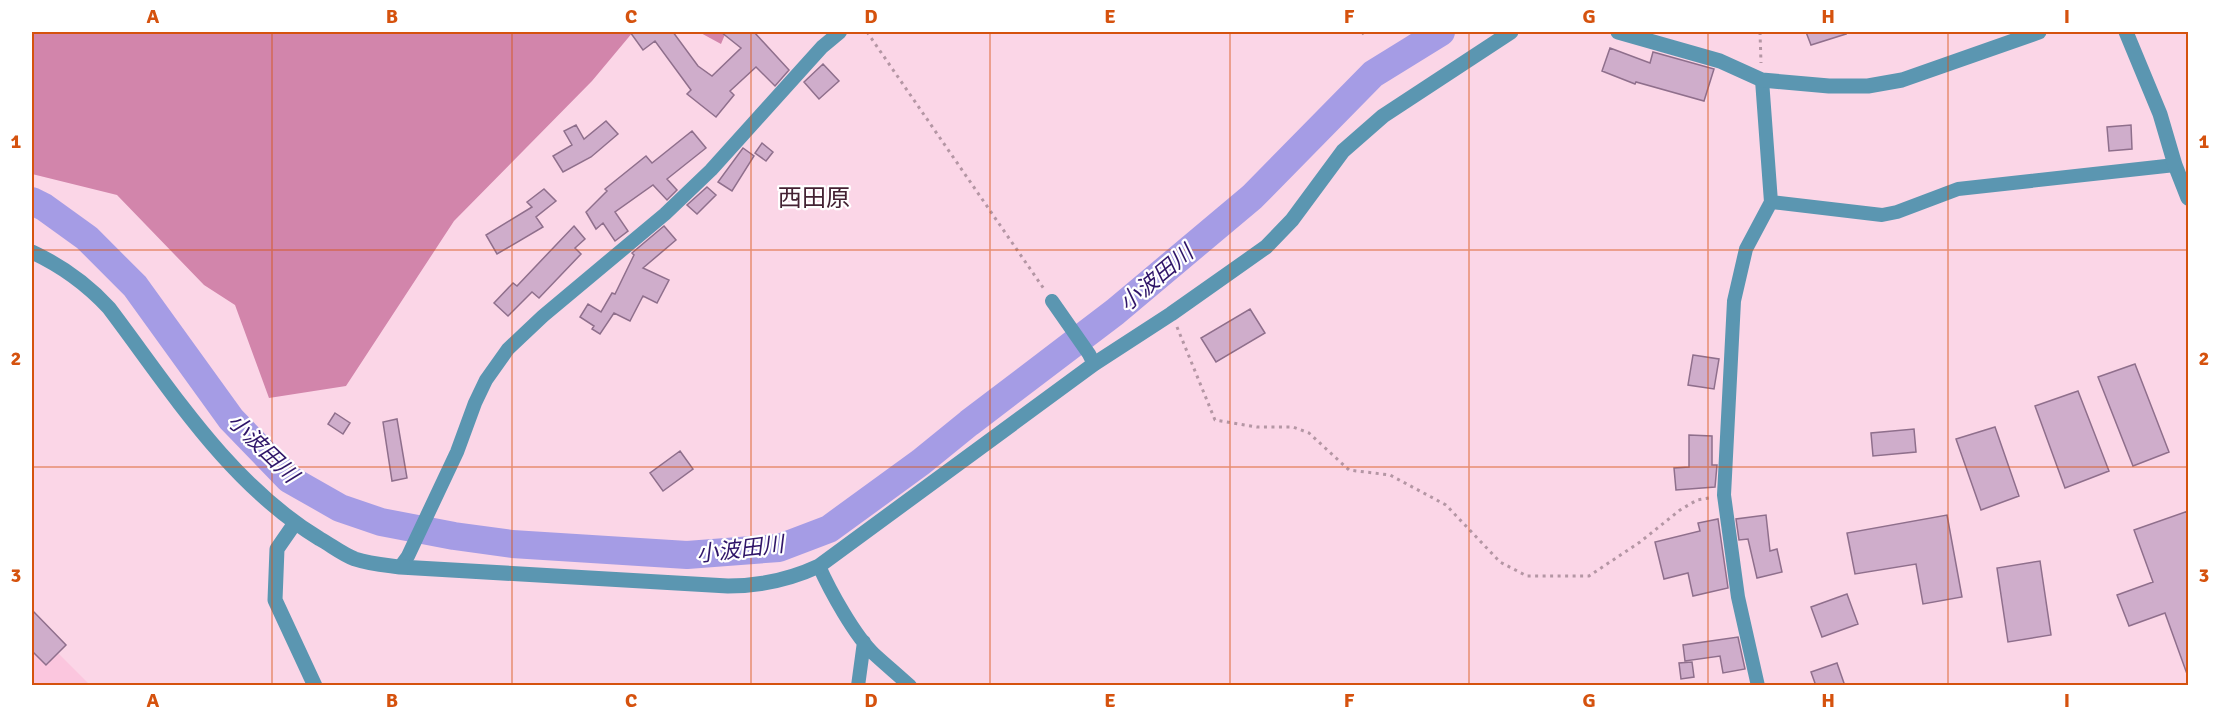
<svg xmlns="http://www.w3.org/2000/svg" width="2220" height="717" viewBox="0 0 2220 717" font-family="Signika,'Noto Sans JP',sans-serif">
  <style>
    .built { fill: #fbc6de }
    .forest { fill: #d285ab }
    .lines { fill: none; stroke-linecap: round; stroke-linejoin: round }
    .river { stroke: #a59ce5; stroke-width: 28 }
    .building { fill: #cfadcb; stroke: #8f6f8c; stroke-width: 1.5 }
    .path { stroke: #b496a4; stroke-width: 3; stroke-dasharray: 3 4.5; stroke-linecap: butt }
    .minor { stroke: #5b96b1; stroke-width: 14 }
    .tertiary { stroke: #5b96b1; stroke-width: 15 }
    .grid { fill: none; stroke: #d5520e; stroke-width: 1.5; stroke-opacity: 0.55 }
    .labels { text-anchor: middle; dominant-baseline: central; stroke-width: 4.5; stroke-linejoin: round; paint-order: stroke }
    .water-label { font-size: 22px; font-style: italic; fill: #2f1569; stroke: #fff }
    .quarter-label { font-size: 24px; fill: #423; stroke: #fff }
    .neatline { fill: none; stroke: #d5520e; stroke-width: 2 }
    .grid-label { font-size: 20px; text-anchor: middle; font-weight: bold; fill: #d5520e }
  </style>
  <rect width="100%" height="100%" fill="#fbd6e7"/>
  <path class="built" d="M32 627 90 685H32Z"/>
  <path class="forest" d="M32 32H633L592 81 454 221 346 386 269 398 235 305 204 285 117 195 32 174Z
    M699 32H726L721 44Z"/>
  <g class="lines">
    <path class="river" d="M32 201 44 207 87 238 135 286 231 419 289 479 340 508 381 522 454 536 512 544 687 555 779 548 829 529 921 462 969 423 1115 312 1252 197 1373 74 1441 32"/>
  </g>
  <path class="building" d="M630 32H673L698 66 712 76 741 48 721 32H754L789 70 775 86 756 67 730 91 734 95 716 117 687 94 691 90 655 41 643 50Z
    M1806 32H1845L1846 34 1811 45Z
    M1610 48 1650 63 1653 52 1714 69 1704 101 1636 82 1635 84 1602 71Z
    M823 64 839 81 819 99 804 82Z
    M606 121 618 134 591 157 563 172 553 156 572 145 564 131 576 125 584 139Z
    M2131 125 2132 149 2109 151 2107 127Z
    M692 131 706 148 667 179 677 190 667 200 653 185 615 212 628 231 615 241 603 223 596 229 586 212 607 191 605 189 646 156 652 163Z
    M762 143 773 152 766 161 755 153Z
    M743 148 754 156 732 191 718 182Z
    M707 187 716 195 697 214 687 205Z
    M544 189 556 201 536 217 543 227 497 254 486 235 532 207 527 202Z
    M574 226 585 239 575 248 581 254 539 298 532 292 508 316 494 303 513 283 517 286Z
    M664 226 676 240 643 268 669 280 657 303 643 296 630 321 614 313 600 334 592 329 594 326 580 317 588 304 601 312 612 293 615 294 634 255 632 253Z
    M1250 309 1265 333 1216 362 1201 338Z
    M1693 355 1719 359 1714 389 1688 385Z
    M2135 364 2169 452 2133 466 2098 377Z
    M2078 391 2109 471 2065 488 2035 406Z
    M335 413 350 423 343 434 328 424Z
    M397 419 407 478 392 481 383 422Z
    M1995 427 2019 496 1981 510 1956 439Z
    M1914 429 1916 452 1873 456 1871 433Z
    M1689 435 1712 436V465H1717L1715 487 1676 490 1674 468 1689 467Z
    M680 451 693 469 663 491 650 473Z
    M2188 511V673L2187 674 2165 613 2129 626 2117 595 2153 582 2134 530Z
    M1766 515 1770 551 1777 549 1782 572 1757 578 1748 539 1739 540 1736 519Z
    M1947 515 1962 597 1923 604 1916 564 1855 574 1847 533Z
    M1718 519 1728 588 1693 596 1688 573 1664 579 1655 542 1700 531 1698 523Z
    M2040 561 2051 635 2008 642 1997 568Z
    M1847 594 1858 624 1822 637 1811 607Z
    M32 610 66 645 46 665 32 651Z
    M1738 637 1745 669 1723 673 1720 656 1685 661 1683 645Z
    M1692 662 1694 677 1681 679 1679 663Z
    M1837 663 1845 686H1816L1811 672Z"/>
  <g class="lines">
    <path class="path" d="M867 32 1044 289
      M1362 32 1365 36
      M1760 32 1761 63
      M1177 327 1215 420 1257 427H1293L1309 433 1349 470 1390 475 1446 505 1500 562 1527 576H1589L1640 542 1680 510 1697 500 1709 498"/>
    <path class="minor" d="M1771 202 1882 215 1897 212 1958 189 2175 165
      M1052 301 1089 354 1094 364
      M819 566C830 591 855 636 874 654 886 665 898 675 910 686
      M400 567 408 556 457 452 475 403 486 380 508 349 543 316 665 214 711 170 822 47 840 32
      M858 686 864 642
      M1758 686 1738 597 1724 495 1734 301 1746 249 1771 202 1762 80"/>
    <path class="tertiary" d="M1618 32 1720 61 1762 80 1829 86H1868L1902 80 2039 32
      M2126 32 2160 114 2175 165 2188 198
      M32 252C62 266 86 283 109 308 171 390 229 484 320 539 331 545 342 554 355 559 370 564 385 565 400 567L728 586C760 586 789 580 819 566L1094 364 1171 314 1266 247 1292 220 1343 151 1383 116 1511 32
      M295 523 277 549 275 600 315 686"/>
  </g>
  <path class="grid" d="M272 32V686M512 32V686M751 32V686M990 32V686M1230 32V686M1469 32V686M1708 32V686M1948 32V686M32 250H2188M32 467H2188"/>
  <g class="labels">
    <g class="water-label">
      <text transform="translate(1156 278) rotate(-40)">小波田川</text>
      <text transform="translate(263 448) rotate(44)">小波田川</text>
      <text transform="translate(740 549) rotate(-7)">小波田川</text>
    </g>
    <g class="quarter-label">
      <text x="814" y="198">西田原</text>
    </g>
  </g>
  <rect width="2220" height="717" fill="none" stroke="#ffffff" stroke-width="66"/>
  <rect x="33" y="33" width="2154" height="651" class="neatline"/>
  <g class="grid-label">
    <text x="153" y="23">A</text>
    <text x="392" y="23">B</text>
    <text x="631" y="23">C</text>
    <text x="871" y="23">D</text>
    <text x="1110" y="23">E</text>
    <text x="1349" y="23">F</text>
    <text x="1589" y="23">G</text>
    <text x="1828" y="23">H</text>
    <text x="2067" y="23">I</text>
    <text x="16" y="148">1</text>
    <text x="2204" y="148">1</text>
    <text x="16" y="365">2</text>
    <text x="2204" y="365">2</text>
    <text x="16" y="582">3</text>
    <text x="2204" y="582">3</text>
    <text x="153" y="707">A</text>
    <text x="392" y="707">B</text>
    <text x="631" y="707">C</text>
    <text x="871" y="707">D</text>
    <text x="1110" y="707">E</text>
    <text x="1349" y="707">F</text>
    <text x="1589" y="707">G</text>
    <text x="1828" y="707">H</text>
    <text x="2067" y="707">I</text>
  </g>
</svg>
